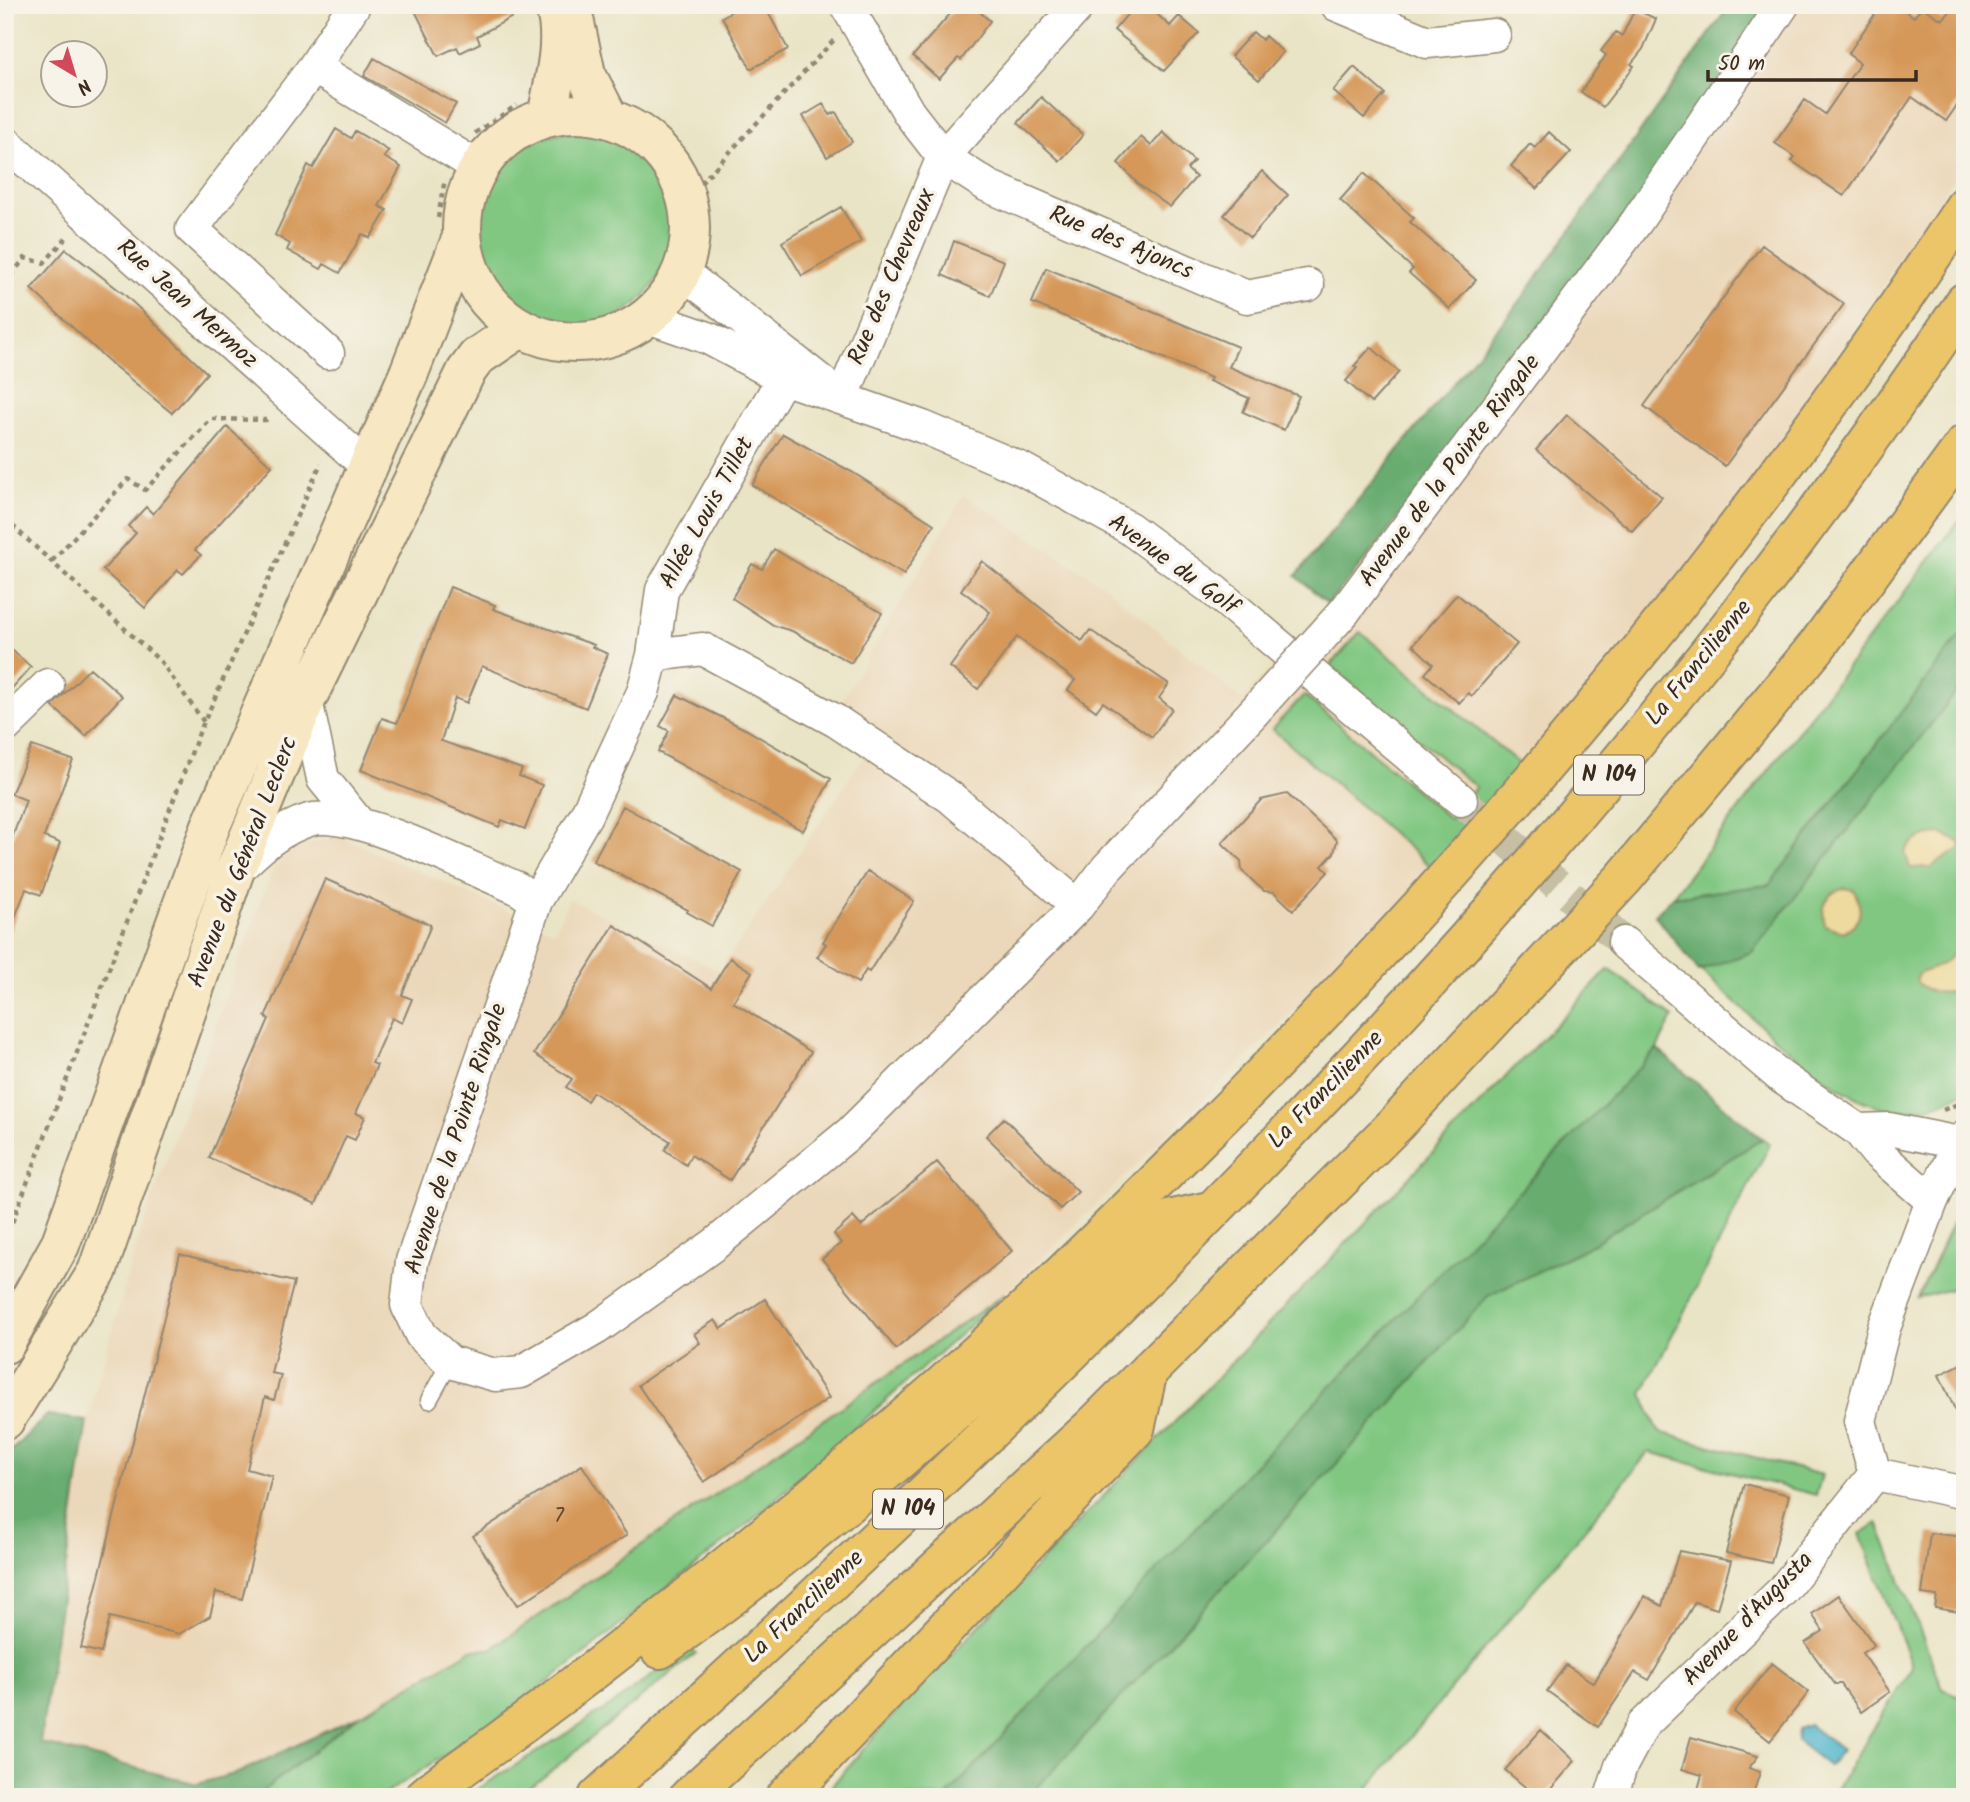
<svg xmlns="http://www.w3.org/2000/svg" width="1970" height="1802" viewBox="0 0 1970 1802" font-family="Kalam,sans-serif">
  <style>
    .built { fill: #ebd8ba }
    .green { fill: #81c782; stroke: #5e7850; stroke-width: 2 }
    .forest { fill: #68ac70; stroke: #526b47; stroke-width: 2 }
    .sand { fill: #eeda9e; stroke: #94825e; stroke-width: 2 }
    .water { fill: #4cb4cb; stroke: #446f74; stroke-width: 2 }
    .building { fill: #d59859 }
    .lines { fill: none; stroke-linecap: round; stroke-linejoin: round }
    .street-tunnel { stroke: #c7bfa4; stroke-width: 32; stroke-dasharray: 32 16; stroke-linecap: butt }
    .lane-casing { stroke: #928772; stroke-width: 19 }
    .street-casing { stroke: #928772; stroke-width: 35 }
    .secondary-casing { stroke: #928772; stroke-width: 42 }
    .highway-casing { stroke: #928772; stroke-width: 42 }
    .path { stroke: #928772; stroke-width: 4.5; stroke-dasharray: 5 5; stroke-linecap: butt }
    .lane { stroke: #fff; stroke-width: 16 }
    .street { stroke: #fff; stroke-width: 32 }
    .secondary { stroke: #f7e8c3; stroke-width: 38 }
    .highway { stroke: #ecc569; stroke-width: 38 }
    .street-bridge-casing { stroke: #928772; stroke-width: 35; stroke-linecap: butt }
    .street-bridge { stroke: #fff; stroke-width: 32 }
    .labels { text-anchor: middle; dominant-baseline: central; stroke-width: 7; stroke-linejoin: round; paint-order: stroke }
    .number-label { font-size: 21px; fill: #62462d }
    .shield { fill: #f7f3e8; stroke: #73665b; stroke-width: 2 }
    .shield-label { font-size: 23px; font-weight: bold; fill: #3b2a1e }
    .street-label { font-size: 24px; fill: #3b2a1e; stroke: #f7f3e8 }
  </style>
  <rect width="100%" height="100%" fill="#f7f3e8"/>
  <filter id="ink" filterUnits="userSpaceOnUse"><feTurbulence type="fractalNoise" baseFrequency=".0143" numOctaves="2"/><feDisplacementMap in="SourceGraphic" scale="14" xChannelSelector="R" yChannelSelector="G"/><feConvolveMatrix kernelMatrix="1 2 1 2 8 2 1 2 1" color-interpolation-filters="sRGB"/></filter>
  <filter id="wash" filterUnits="userSpaceOnUse"><feTurbulence type="fractalNoise" baseFrequency=".00686" numOctaves="4" result="noise"/><feDisplacementMap in="SourceGraphic" scale="28" xChannelSelector="R" yChannelSelector="G"/><feGaussianBlur stdDeviation="1.57" result="paint"/><feColorMatrix in="noise" values="0 0 0 0 0 0 0 0 0 0 0 0 0 0 0 0 0 1.4 0 .05"/><feComposite in="paint" operator="in"/></filter>
  <g filter="url(#wash)">
    <rect width="100%" height="100%" fill="#eae4c6"/>
    <path class="built" d="M1784 5H1965V161L1736 507 1436 871 1005 1294 491 1649 471 1650 358 1716 238 1773 197 1784 40 1743 87 1421 142 1227 272 870 295 847 338 836 554 931 569 899 720 971 880 733 838 707 964 495 1103 585 1242 700 1328 604Z"/>
    <path class="green" d="M477 229a97 97 0 1 1 194 0a97 97 0 1 1-194 0Z
      M1965 513V1091C1943 1104 1919 1112 1894 1110 1835 1105 1745 1009 1700 970L1768 885 1672 897Z
      M1360 632 1522 766 1436 871 1272 729 1304 695 1450 819 1476 787 1330 666Z
      M1609 969 1673 1017 1657 1049 1635 1072 1744 1125 1770 1144 1642 1394 1659 1432 1822 1475 1816 1495 1649 1452 1361 1797H822L885 1724Z
      M1965 1196V1285L1918 1298Z
      M1005 1294 748 1524 514 1709 381 1797H255L358 1716 471 1650 491 1649Z
      M1878 1523 1943 1689 1965 1699V1797H1831L1912 1667 1860 1534Z
      M691 1647 696 1653 519 1797H465L613 1704Z"/>
    <path class="forest" d="M1730 5H1784L1377 546 1328 604 1296 576 1521 300Z
      M1965 629V681L1752 952 1699 971 1655 915 1672 897 1769 885Z
      M1657 1049 1762 1139 1584 1249 1488 1296 1291 1514 1028 1797H946L1249 1471Z
      M47 1415 87 1421 40 1743 197 1784 238 1773 358 1716 255 1797H5V1457Z"/>
    <path class="sand" d="M1942 834 1960 842 1961 848 1931 867 1910 868 1905 852C1914 837 1926 835 1942 834Z
      M1844 888 1854 890C1863 910 1863 922 1843 932L1825 925C1820 906 1825 895 1844 888Z
      M1965 943V986C1949 995 1928 996 1916 981L1918 974 1943 964Z"/>
    <path class="water" d="M1809 1725 1842 1750 1829 1766 1797 1741 1798 1729Z"/>
    <g id="blocks">
      <path class="building" d="M412 5H535L477 36 480 43 460 53 457 47 438 56Z
        M742 5H764L788 49 751 69 722 17Z
        M958 5H972L990 21 961 60 958 58 939 79 913 56Z
        M1135 5H1147L1170 26 1179 16 1199 33 1164 71 1114 30Z
        M1881 5H1896L1914 17 1922 7 1942 20 1956 5H1965V94L1946 121 1912 97 1844 196 1792 161 1795 157 1775 143 1805 100 1825 114 1860 63 1848 54Z
        M1635 9 1656 19 1643 49 1631 64 1634 66 1603 107 1581 92 1606 55 1601 51 1616 32 1622 36Z
        M1253 32 1262 40 1265 36 1283 52 1259 80 1231 56Z
        M374 58 456 104 445 123 364 76Z
        M1354 67 1385 94 1364 118 1333 91Z
        M1041 97 1083 135 1060 161 1018 123Z
        M823 104 830 115 836 112 852 142 827 157 803 116Z
        M336 129 351 138 355 131 389 151 384 157 401 167 379 206 387 210 370 238 362 234 340 273 324 264 321 269 287 250 290 244 275 235 308 165 313 168Z
        M1163 132 1194 161 1187 169 1196 177 1170 207 1139 185 1118 163 1141 137 1151 146Z
        M1549 132 1571 152 1537 189 1511 166 1530 144 1535 148Z
        M1262 171 1288 195 1250 238 1224 215Z
        M1364 173 1414 218 1410 222 1476 280 1450 309 1409 273 1413 269 1340 200Z
        M841 207 861 242 802 276 782 242Z
        M954 241 1004 261 990 296 942 275Z
        M1762 245 1844 304 1725 466 1644 406Z
        M66 249 124 294 207 373 172 413 113 365 31 289Z
        M1046 268 1238 347 1229 367 1299 396 1284 430 1243 412 1249 398 1209 381 1211 378 1032 303Z
        M1371 347 1399 372 1371 403 1346 381 1357 368 1354 366Z
        M1567 415 1662 497 1632 531 1536 450Z
        M227 427 272 466 195 550 201 555 183 574 178 570 145 608 103 570 136 533 128 526 146 507 153 514Z
        M783 434 852 472 934 524 904 575 752 485Z
        M774 549 882 613 851 663 792 631 775 626 732 598 752 564 762 569Z
        M982 561 1082 641 1090 630 1169 684 1159 698 1172 709 1152 737 1103 702 1096 711 1068 690 1075 680 1017 637 978 689 950 667 990 612 961 590Z
        M450 587 495 605 493 609 594 645 592 647 608 654 586 708 482 666 467 703 455 698 441 741 522 769 519 776 542 785 525 829 502 820 499 827 361 770 382 718 397 723Z
        M1457 594 1517 644 1472 696 1468 693 1459 703 1425 674 1433 664 1413 645Z
        M5 644 31 667 5 696Z
        M90 668 122 696 86 736 52 706Z
        M677 695 747 730 831 779 803 831 658 752 669 731 660 726Z
        M32 746 73 760 44 837 60 843 41 895 26 889 7 938 5 857 26 800 11 794Z
        M1287 794 1337 840 1334 853 1322 866 1328 872 1293 910 1274 892 1264 891 1242 871 1241 861 1222 843 1261 800Z
        M623 806 742 872 712 926 687 912 688 910 593 861Z
        M868 871 914 901 869 972 866 970 858 983 817 957 826 944 823 942Z
        M325 879 431 925 402 995 412 999 402 1023 392 1018 372 1063 377 1065 356 1113 365 1117 355 1140 346 1136 316 1204 209 1158 269 1019 265 1017Z
        M614 925 711 988 730 958 752 972 733 1002 811 1052 730 1180 691 1155 686 1165 665 1150 670 1141 593 1092 587 1101 566 1087 572 1079 534 1054Z
        M1004 1118 1078 1192 1060 1209 986 1136Z
        M937 1162 1012 1251 896 1349 822 1259 841 1243 834 1234 853 1217 861 1226Z
        M180 1254 294 1282 271 1373 281 1375 274 1400 265 1397 247 1469 272 1476 242 1599 216 1592 210 1616 179 1634 110 1617 101 1653 81 1648Z
        M765 1299 829 1398 704 1482 638 1385 700 1343 694 1334 715 1320 721 1329Z
        M1965 1362V1431L1939 1375Z
        M582 1465 627 1535 518 1605 473 1536Z
        M1744 1484 1789 1495 1771 1563 1726 1553Z
        M1930 1533 1964 1537 1961 1558 1965 1559V1613L1935 1608 1937 1596 1922 1594Z
        M1679 1551 1731 1561 1717 1609 1695 1602 1649 1680 1635 1672 1598 1727 1547 1691 1566 1665 1594 1683 1645 1596 1662 1606Z
        M1839 1595 1874 1645 1862 1653 1890 1692 1861 1712 1841 1684H1835L1805 1643 1823 1631 1812 1614Z
        M1772 1663 1809 1692 1770 1741 1734 1712Z
        M1541 1730 1575 1761 1544 1797H1537L1505 1770Z
        M1691 1737 1758 1756 1749 1768 1760 1772 1752 1797H1696L1702 1775 1682 1769Z"/>
    </g>
  </g>
  <g filter="url(#ink)">
    <use href="#blocks" fill-opacity="0" stroke="#928772" stroke-width="2"/>
    <g class="lines">
      <path class="street-tunnel" d="M1461 800 1624 943"/>
      <defs>
        <path id="lane" d="M429 1400 450 1362"/>
        <path id="street" d="M846 5 909 113 943 157 988 186 1247 297 1308 285
          M1337 5 1427 42 1494 35
          M314 67 478 167
          M5 142 368 467
          M682 272 822 382
          M648 317 708 338 783 378 923 427 1022 469 1129 528 1211 588 1461 800
          M328 353 192 229 314 67 354 5
          M783 378 662 590 653 655 643 692 586 815 536 901 412 1261 407 1305 421 1335 450 1362 495 1375 521 1372 597 1328 715 1244 851 1132 1078 906 1107 868 1252 714
          M842 398 943 157 1079 5
          M1344 612 1637 221 1783 5
          M653 655 703 649 836 721 950 797 1078 906
          M306 700 323 779 358 822
          M5 727 48 685
          M239 868C261 847 280 829 309 820 352 807 473 870 517 888L536 901
          M1624 943 1781 1077 1858 1130 1876 1152 1932 1201
          M1858 1130 1889 1129 1959 1143
          M1875 1474 1965 1493
          M1611 1797 1621 1766 1643 1725 1783 1590 1875 1474 1860 1421 1884 1328 1932 1201 1959 1143 1965 1137"/>
        <path id="secondary" d="M571 5 586 74 607 115
          M462 228a114 114 0 1 1 228 0a114 114 0 1 1-228 0Z
          M547 117C553 84 565 44 556 11
          M5 1344 60 1245 210 828 409 373 460 242
          M5 1420 97 1272 234 873 306 700 466 372 477 357 520 328"/>
        <path id="highway" d="M660 1649C839 1522 1000 1373 1160 1222L1209 1211
          M424 1797C449 1775 478 1757 505 1737 544 1708 583 1679 621 1649 730 1565 837 1477 941 1386 1041 1298 1136 1202 1231 1107 1504 830 1752 532 1965 206
          M598 1797C1097 1342 1589 867 1965 302
          M689 1797 1092 1427 1396 1124 1624 878 1817 646 1965 444
          M786 1797 1135 1429 1148 1371"/>
      </defs>
      <use href="#lane" class="lane-casing"/>
      <use href="#street" class="street-casing"/>
      <use href="#secondary" class="secondary-casing"/>
      <use href="#highway" class="highway-casing"/>
      <path class="path" d="M475 133 517 105
        M687 198 834 40
        M438 218 445 179
        M5 283 25 258 44 263 68 236
        M5 519 161 662 204 722
        M52 561 128 479 145 490 211 419 266 420 270 416
        M1943 1110 1965 1101
        M5 1241 199 733 321 463"/>
      <use href="#lane" class="lane"/>
      <use href="#street" class="street"/>
      <use href="#secondary" class="secondary"/>
      <use href="#highway" class="highway"/>
      <defs>
        <path id="street-bridge" d="M1252 714 1344 612"/>
      </defs>
      <use href="#street-bridge" class="street-bridge-casing"/>
      <use href="#street-bridge" class="street-bridge"/>
    </g>
  </g>
  <g class="labels">
    <g class="number-label">
      <text x="559" y="1516">7</text>
    </g>
    <g class="shield">
      <rect x="1574" y="755.5" width="70" height="39" rx="5"/>
      <rect x="873" y="1489.5" width="70" height="39" rx="5"/>
    </g>
    <g class="shield-label">
      <text x="1609" y="775">N 104</text>
      <text x="908" y="1509">N 104</text>
    </g>
    <g class="street-label">
      <text transform="translate(1121 243) rotate(23)">Rue des Ajoncs</text>
      <text transform="translate(892 277) rotate(-67)">Rue des Chevreaux</text>
      <text transform="translate(187 304) rotate(42)">Rue Jean Mermoz</text>
      <text transform="translate(1450 471) rotate(-53)">Avenue de la Pointe Ringale</text>
      <text transform="translate(707 513) rotate(-61)">Allée Louis Tillet</text>
      <text transform="translate(1173 565) rotate(36)">Avenue du Golf</text>
      <text transform="translate(1699 663) rotate(-51)">La Francilienne</text>
      <text transform="translate(243 862) rotate(-69)">Avenue du Général Leclerc</text>
      <text transform="translate(1326 1090) rotate(-46)">La Francilienne</text>
      <text transform="translate(456 1139) rotate(-72)">Avenue de la Pointe Ringale</text>
      <text transform="translate(804 1607) rotate(-43)">La Francilienne</text>
      <text transform="translate(1748 1619) rotate(-46)">Avenue d'Augusta</text>
    </g>
  </g>
  <rect width="1970" height="1802" fill="none" stroke="#f7f3e8" stroke-width="28"/>
  <g transform="translate(74 74) rotate(142)"><circle r="33" fill="#f7f3e8" stroke="#aca397" stroke-width="2"/>
  <path d="M0-5L12 26L0 18L-12 26Z" fill="#d1495b"/>
  <text y="-10" font-size="19" font-weight="bold" text-anchor="middle" fill="#3b2a1e">N</text>
  </g>
  <path d="M1708 70v10h208v-10" fill="none" stroke="#3b2a1e" stroke-width="3.5"/>
  <text x="1718" y="70" font-size="21" fill="#3b2a1e" stroke="#f7f3e8" stroke-width="5" paint-order="stroke">50 m</text>
</svg>
